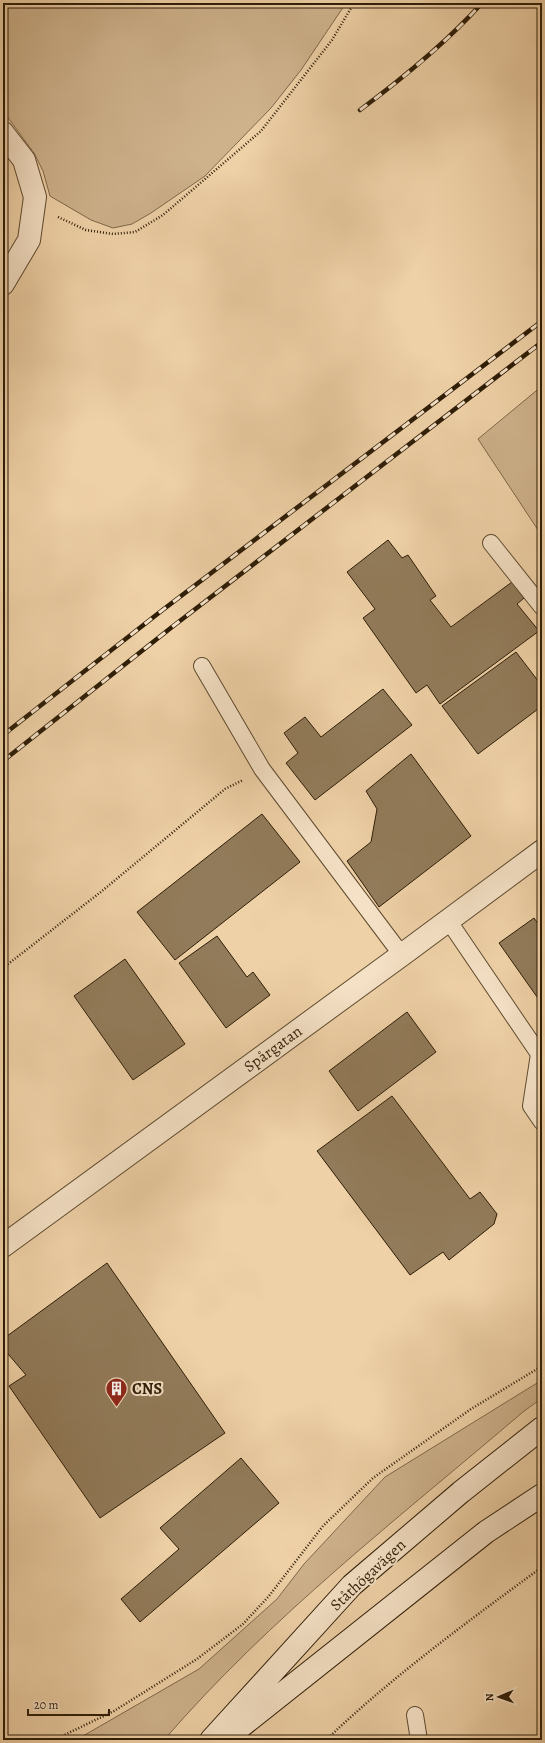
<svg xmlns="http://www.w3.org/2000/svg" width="545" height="1743" viewBox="0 0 545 1743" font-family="Alegreya,serif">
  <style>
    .green { fill: #ceb28c; stroke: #7e684a }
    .building { fill: #927b5a; stroke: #2e1d07 }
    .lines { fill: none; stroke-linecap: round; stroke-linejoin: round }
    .service-casing { stroke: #5e4a2f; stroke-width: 18 }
    .minor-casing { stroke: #5e4a2f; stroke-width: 24 }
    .secondary-casing { stroke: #2e1d07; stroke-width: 24 }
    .path { stroke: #2e1d07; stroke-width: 2.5; stroke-dasharray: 1 2; stroke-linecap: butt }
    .service { stroke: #f5e1c6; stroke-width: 16 }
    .minor { stroke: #f5e1c6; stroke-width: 22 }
    .secondary { stroke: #f5e1c6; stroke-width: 22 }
    .rail-casing { stroke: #2e1d07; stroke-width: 4.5 }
    .rail { stroke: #f5e1c6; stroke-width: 3; stroke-dasharray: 9; stroke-linecap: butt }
    .labels { text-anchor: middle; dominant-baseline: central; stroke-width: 4; stroke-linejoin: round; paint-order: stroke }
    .street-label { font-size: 16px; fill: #2e1d07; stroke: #f5e1c6 }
    .poi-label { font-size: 16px; font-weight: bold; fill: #2e1d07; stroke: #f5e1c6; text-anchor: start }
  </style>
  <rect width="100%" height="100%" fill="#efd1a7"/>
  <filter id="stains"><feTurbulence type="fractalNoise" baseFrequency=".005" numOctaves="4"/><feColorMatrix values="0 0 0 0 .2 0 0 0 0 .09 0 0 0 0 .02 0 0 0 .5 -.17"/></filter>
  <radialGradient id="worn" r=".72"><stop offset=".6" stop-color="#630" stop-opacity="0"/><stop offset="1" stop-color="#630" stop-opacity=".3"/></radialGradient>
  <path class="green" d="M3 3H346L301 70 271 108 205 176 151 213 132 224 113 228 91 220 50 196 43 171 34 153 3 111Z
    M542 386V536L478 439Z
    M542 1380V1398L523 1412C400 1517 270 1617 164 1740H76L199 1669 277 1599 304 1564 385 1477Z"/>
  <path class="building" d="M388 540 402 558 408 555 436 596 430 600 451 627 512 582 524 598 517 604 539 631 440 704 427 685 416 693 363 618 375 609 347 572Z
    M516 652 542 686V706L478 754 442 706Z
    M383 689 412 725 315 800 286 763 298 753 284 733 305 717 321 737Z
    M411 754 471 836 379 907 347 861 371 842 377 809 366 791Z
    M262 814 300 862 175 960 137 912Z
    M534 918 542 929V1004L499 943Z
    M217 936 247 977 253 972 270 995 226 1028 179 963Z
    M125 959 185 1044 133 1080 74 996Z
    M407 1012 436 1052 358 1111 329 1071Z
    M392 1096 470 1199 480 1192 497 1214 494 1224 449 1260 443 1252 410 1275 317 1151Z
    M107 1263 225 1433 100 1518 9 1386 26 1375 3 1348V1339Z
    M241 1458 279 1503 140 1622 121 1599 179 1549 160 1528Z"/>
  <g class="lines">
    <defs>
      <path id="service" d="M491 543 542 607
        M202 666 262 769 395 946 403 954
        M448 920 539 1054 531 1106 542 1122
        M415 1715 419 1740"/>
      <path id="minor" d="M3 133 24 160 35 197 29 240 3 284
        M3 1246 403 954 542 851"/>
      <path id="secondary" d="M229 1736 486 1532 542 1495
        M211 1740 352 1585 461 1492 542 1428"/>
    </defs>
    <use href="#service" class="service-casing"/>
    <use href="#minor" class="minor-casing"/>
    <use href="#secondary" class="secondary-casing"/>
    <path class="path" d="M58 217 86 230 113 234 135 232 163 215 261 131 332 40 354 3
      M3 968 102 891 225 789 243 780
      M54 1740 114 1711 197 1659 243 1624 269 1596 323 1526 373 1478 471 1409 542 1366
      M326 1740C393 1676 467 1622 542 1567"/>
    <use href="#service" class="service"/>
    <use href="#minor" class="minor"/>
    <use href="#secondary" class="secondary"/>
    <defs>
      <path id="rail" d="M360 110C403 78 446 43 482 3
        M3 735 160 612 542 321
        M3 761 172 627 542 342"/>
    </defs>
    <use href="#rail" class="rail-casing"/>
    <use href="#rail" class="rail"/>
  </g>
  <defs>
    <symbol id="building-pin" viewBox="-11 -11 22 30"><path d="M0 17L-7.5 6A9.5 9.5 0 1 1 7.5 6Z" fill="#8f2418" stroke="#f5e1c6"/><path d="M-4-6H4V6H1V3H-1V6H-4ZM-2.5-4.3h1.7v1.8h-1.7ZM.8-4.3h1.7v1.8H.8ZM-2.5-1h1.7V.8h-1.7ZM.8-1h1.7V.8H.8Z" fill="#fff"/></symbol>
  </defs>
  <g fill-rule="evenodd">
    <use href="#building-pin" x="104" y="1376" width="25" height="34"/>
  </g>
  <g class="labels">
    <g class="street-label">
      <text transform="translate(273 1049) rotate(-36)">Spårgatan</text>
      <text transform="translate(368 1575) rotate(-43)">Ståthögavägen</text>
    </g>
    <g class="poi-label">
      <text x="132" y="1389">CNS</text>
    </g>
  </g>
  <rect width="545" height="1743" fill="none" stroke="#efd1a7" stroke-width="16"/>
  <rect x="4" y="4" width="537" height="1735" fill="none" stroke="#2e1d07" stroke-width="2"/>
  <rect x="8" y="8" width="529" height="1727" fill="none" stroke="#2e1d07"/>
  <g transform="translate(499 1697) rotate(268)" stroke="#f5e1c6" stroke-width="3" paint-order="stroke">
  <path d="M0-3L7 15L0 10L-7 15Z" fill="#2e1d07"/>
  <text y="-6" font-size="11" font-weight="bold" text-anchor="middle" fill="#2e1d07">N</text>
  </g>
  <path d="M28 1709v6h81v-6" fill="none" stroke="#2e1d07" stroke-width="2"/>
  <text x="34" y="1709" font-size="12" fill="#2e1d07" stroke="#f5e1c6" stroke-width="3" paint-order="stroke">20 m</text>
  <rect width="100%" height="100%" filter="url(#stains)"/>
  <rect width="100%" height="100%" fill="url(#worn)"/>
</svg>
